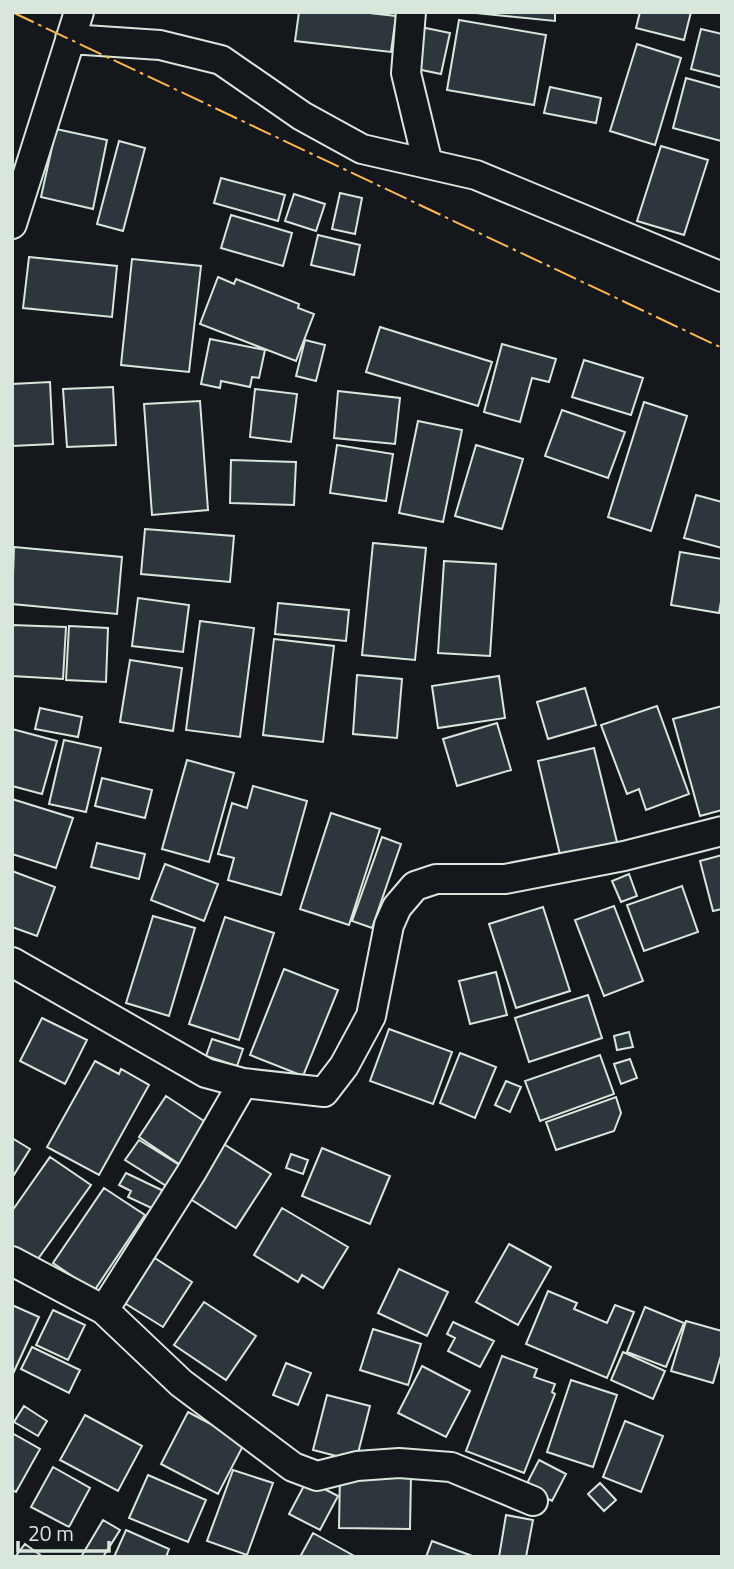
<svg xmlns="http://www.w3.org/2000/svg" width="734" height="1569" viewBox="0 0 734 1569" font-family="'Titillium Web',sans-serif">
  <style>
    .building { fill: #2c363c; stroke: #d8e6dc; stroke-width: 2 }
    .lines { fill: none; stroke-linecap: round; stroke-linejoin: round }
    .street-casing { stroke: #d8e6dc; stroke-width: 32 }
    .street { stroke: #14181c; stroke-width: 28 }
    .power { stroke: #ffb74d; stroke-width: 2; stroke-dasharray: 24 5 3.5 5; stroke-linecap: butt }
  </style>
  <rect width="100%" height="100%" fill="#14181c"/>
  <path class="building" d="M299 12H360L396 16 391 52 295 41Z
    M466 12H555V21Z
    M640 12H691L684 40 636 28Z
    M459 20 546 35 534 105 447 90Z
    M416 26 450 33 441 74 407 67Z
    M701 29 722 34V77L691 69Z
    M637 44 681 58 655 145 610 131Z
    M686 78 722 88 721 141 673 128Z
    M550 87 601 98 596 123 544 113Z
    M56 129 107 140 93 209 41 197Z
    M119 141 145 148 123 231 97 224Z
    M661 146 708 160 684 235 637 221Z
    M221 178 285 195 278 221 214 203Z
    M340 193 362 198 355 234 332 229Z
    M294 194 325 204 316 231 285 221Z
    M231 215 292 233 283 266 221 248Z
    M318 235 360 245 354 275 311 265Z
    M29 257 117 266 112 317 23 308Z
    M132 259 201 266 189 372 121 365Z
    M218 277 234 284 236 279 299 304 298 308 314 314 296 361 200 324Z
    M380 327 492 362 478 406 366 372Z
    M210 339 265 350 259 378 252 377 250 387 221 381 220 388 201 384Z
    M305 340 325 345 316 381 296 376Z
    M502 344 556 359 549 382 532 378 520 422 484 412Z
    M584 360 643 378 631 415 572 397Z
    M50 382 53 444 12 446V384Z
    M113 387 116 445 67 447 63 389Z
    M255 389 297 394 291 442 250 437Z
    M338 391 400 398 395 444 334 438Z
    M200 401 208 510 152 515 144 404Z
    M644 402 687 416 651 531 608 517Z
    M562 410 625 432 608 478 545 456Z
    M418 421 462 430 443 522 399 513Z
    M337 445 393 454 386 501 330 493Z
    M476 445 523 459 502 529 455 516Z
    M231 460 296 462 294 505 230 503Z
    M696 495 722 502V548L684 538Z
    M145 529 234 536 230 582 141 574Z
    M373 543 426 548 415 660 362 655Z
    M14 547 122 557 117 614 12 604Z
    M680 552 722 559V596L719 613 671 605Z
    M444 561 496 564 490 656 438 653Z
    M138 598 189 605 183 652 132 646Z
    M278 603 349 610 346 641 275 634Z
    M200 621 254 628 240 737 186 730Z
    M12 625 66 627 63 679 12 676Z
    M69 626 108 628 106 682 66 680Z
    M274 639 334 646 323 742 263 735Z
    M130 660 182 668 173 731 120 722Z
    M357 675 402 679 397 738 353 734Z
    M499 676 505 718 438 728 432 686Z
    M585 688 596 725 548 739 537 702Z
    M657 706 689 794 646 810 639 789 627 794 601 725Z
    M722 706V810L700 816 673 719Z
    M40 708 82 717 78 737 35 729Z
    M497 723 511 770 457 786 443 739Z
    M12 729 57 741 42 794 12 786Z
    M64 740 101 748 86 812 49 804Z
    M594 748 618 846 561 859 538 761Z
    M187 760 234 773 209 862 162 849Z
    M102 778 152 790 145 818 95 806Z
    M253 786 307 801 281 895 228 880 234 858 218 854 232 803 247 808Z
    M12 799 73 818 56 868 12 854Z
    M331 813 380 829 349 925 300 909Z
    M382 837 401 844 372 928 352 921Z
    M97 843 145 854 139 879 91 867Z
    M722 855V909L713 911 700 861Z
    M165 864 218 884 204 921 151 900Z
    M12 871 55 887 37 936 12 927Z
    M629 874 637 896 621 902 612 881Z
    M682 886 698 932 644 951 627 905Z
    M614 906 643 981 604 996 575 920Z
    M543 907 570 991 516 1008 489 924Z
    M153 916 195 928 169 1016 126 1003Z
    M225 917 274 933 239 1040 189 1024Z
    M284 969 338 990 303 1076 250 1055Z
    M496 972 507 1015 470 1024 459 981Z
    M588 995 602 1038 529 1062 515 1018Z
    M42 1018 87 1040 65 1084 20 1061Z
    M389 1029 452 1052 433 1104 370 1081Z
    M629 1032 633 1047 617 1050 614 1036Z
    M212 1039 243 1049 237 1066 206 1056Z
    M460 1053 496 1067 475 1118 440 1103Z
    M600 1055 614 1094 540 1121 525 1081Z
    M630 1059 637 1078 621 1084 614 1064Z
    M95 1061 119 1074 121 1069 149 1085 99 1175 47 1147Z
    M506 1081 521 1087 510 1112 495 1105Z
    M166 1096 210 1125 182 1166 139 1137Z
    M616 1097 621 1113 614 1131 556 1150 546 1122Z
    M12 1138 30 1149 12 1178Z
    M139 1140 181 1166 168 1187 125 1160Z
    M219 1141 271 1174 236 1228 184 1195Z
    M322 1148 390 1176 370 1224 302 1196Z
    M291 1154 308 1160 303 1174 286 1168Z
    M50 1157 91 1185 35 1263 12 1246V1211Z
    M126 1173 170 1194 160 1212 128 1197 131 1191 119 1185Z
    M104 1188 145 1215 94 1291 53 1263Z
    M282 1208 348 1247 323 1288 302 1275 298 1282 254 1255Z
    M509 1244 551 1267 518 1325 476 1302Z
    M147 1253 192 1282 163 1327 118 1299Z
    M399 1269 448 1292 427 1336 378 1313Z
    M548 1291 577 1303 574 1309 607 1323 615 1305 634 1312 607 1378 526 1344Z
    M204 1302 256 1336 226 1380 174 1345Z
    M12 1305 39 1317 12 1376Z
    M645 1307 684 1323 666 1367 627 1352Z
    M53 1310 85 1325 68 1360 36 1345Z
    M686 1321 722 1331V1352L713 1383 671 1371Z
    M453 1322 494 1341 480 1367 448 1351 455 1338 447 1334Z
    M373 1329 421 1344 408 1385 360 1370Z
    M32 1347 80 1370 69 1393 21 1369Z
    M623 1352 665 1371 653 1399 611 1380Z
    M502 1356 537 1369 534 1377 555 1384 552 1392 555 1394 524 1473 466 1451Z
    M286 1363 311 1373 298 1405 273 1395Z
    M422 1366 470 1391 446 1437 398 1413Z
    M571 1380 617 1395 593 1467 547 1452Z
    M327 1395 370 1406 356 1461 313 1450Z
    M24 1406 47 1421 38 1436 14 1422Z
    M188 1412 245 1442 218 1494 161 1464Z
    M85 1415 142 1446 118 1491 60 1460Z
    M625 1421 663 1436 641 1492 603 1477Z
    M12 1433 40 1449 16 1492 12 1490Z
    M539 1460 566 1474 552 1501 525 1487Z
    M53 1467 90 1488 69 1527 31 1507Z
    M233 1470 273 1483 247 1555 207 1541Z
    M340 1474 411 1475 410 1529 339 1528Z
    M148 1475 206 1500 188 1542 129 1518Z
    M307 1480 338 1496 320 1530 289 1514Z
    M600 1483 616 1500 604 1511 588 1494Z
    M506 1515 533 1520 526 1557H499Z
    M103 1520 120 1530 103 1557H81Z
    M126 1530 169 1549 166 1557H114Z
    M313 1533 356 1557H300Z
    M432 1541 475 1557H426Z
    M25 1544 43 1557H15Z"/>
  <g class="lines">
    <defs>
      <path id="street" d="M411 12 406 73 428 164
        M70 39 160 45 221 60 302 116 362 149 476 175 722 277
        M12 224 79 12
        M12 962 206 1073 243 1083 324 1092 344 1066 371 1016 389 925 397 907 415 886 436 879H505L624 856 722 831
        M12 1261 104 1310 191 1173 243 1083
        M104 1310 181 1383 293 1467 317 1476 357 1466 399 1463 451 1467 533 1501"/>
    </defs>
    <use href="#street" class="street-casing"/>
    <use href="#street" class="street"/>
    <path class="power" d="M12 12 722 348"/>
  </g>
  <rect width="734" height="1569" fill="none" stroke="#d8e6dc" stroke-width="28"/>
  <path d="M18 1541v10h91v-10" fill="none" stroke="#d8e6dc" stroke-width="3.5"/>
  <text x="28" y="1541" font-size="21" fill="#d8e6dc" stroke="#14181c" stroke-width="5" paint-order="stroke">20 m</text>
</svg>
